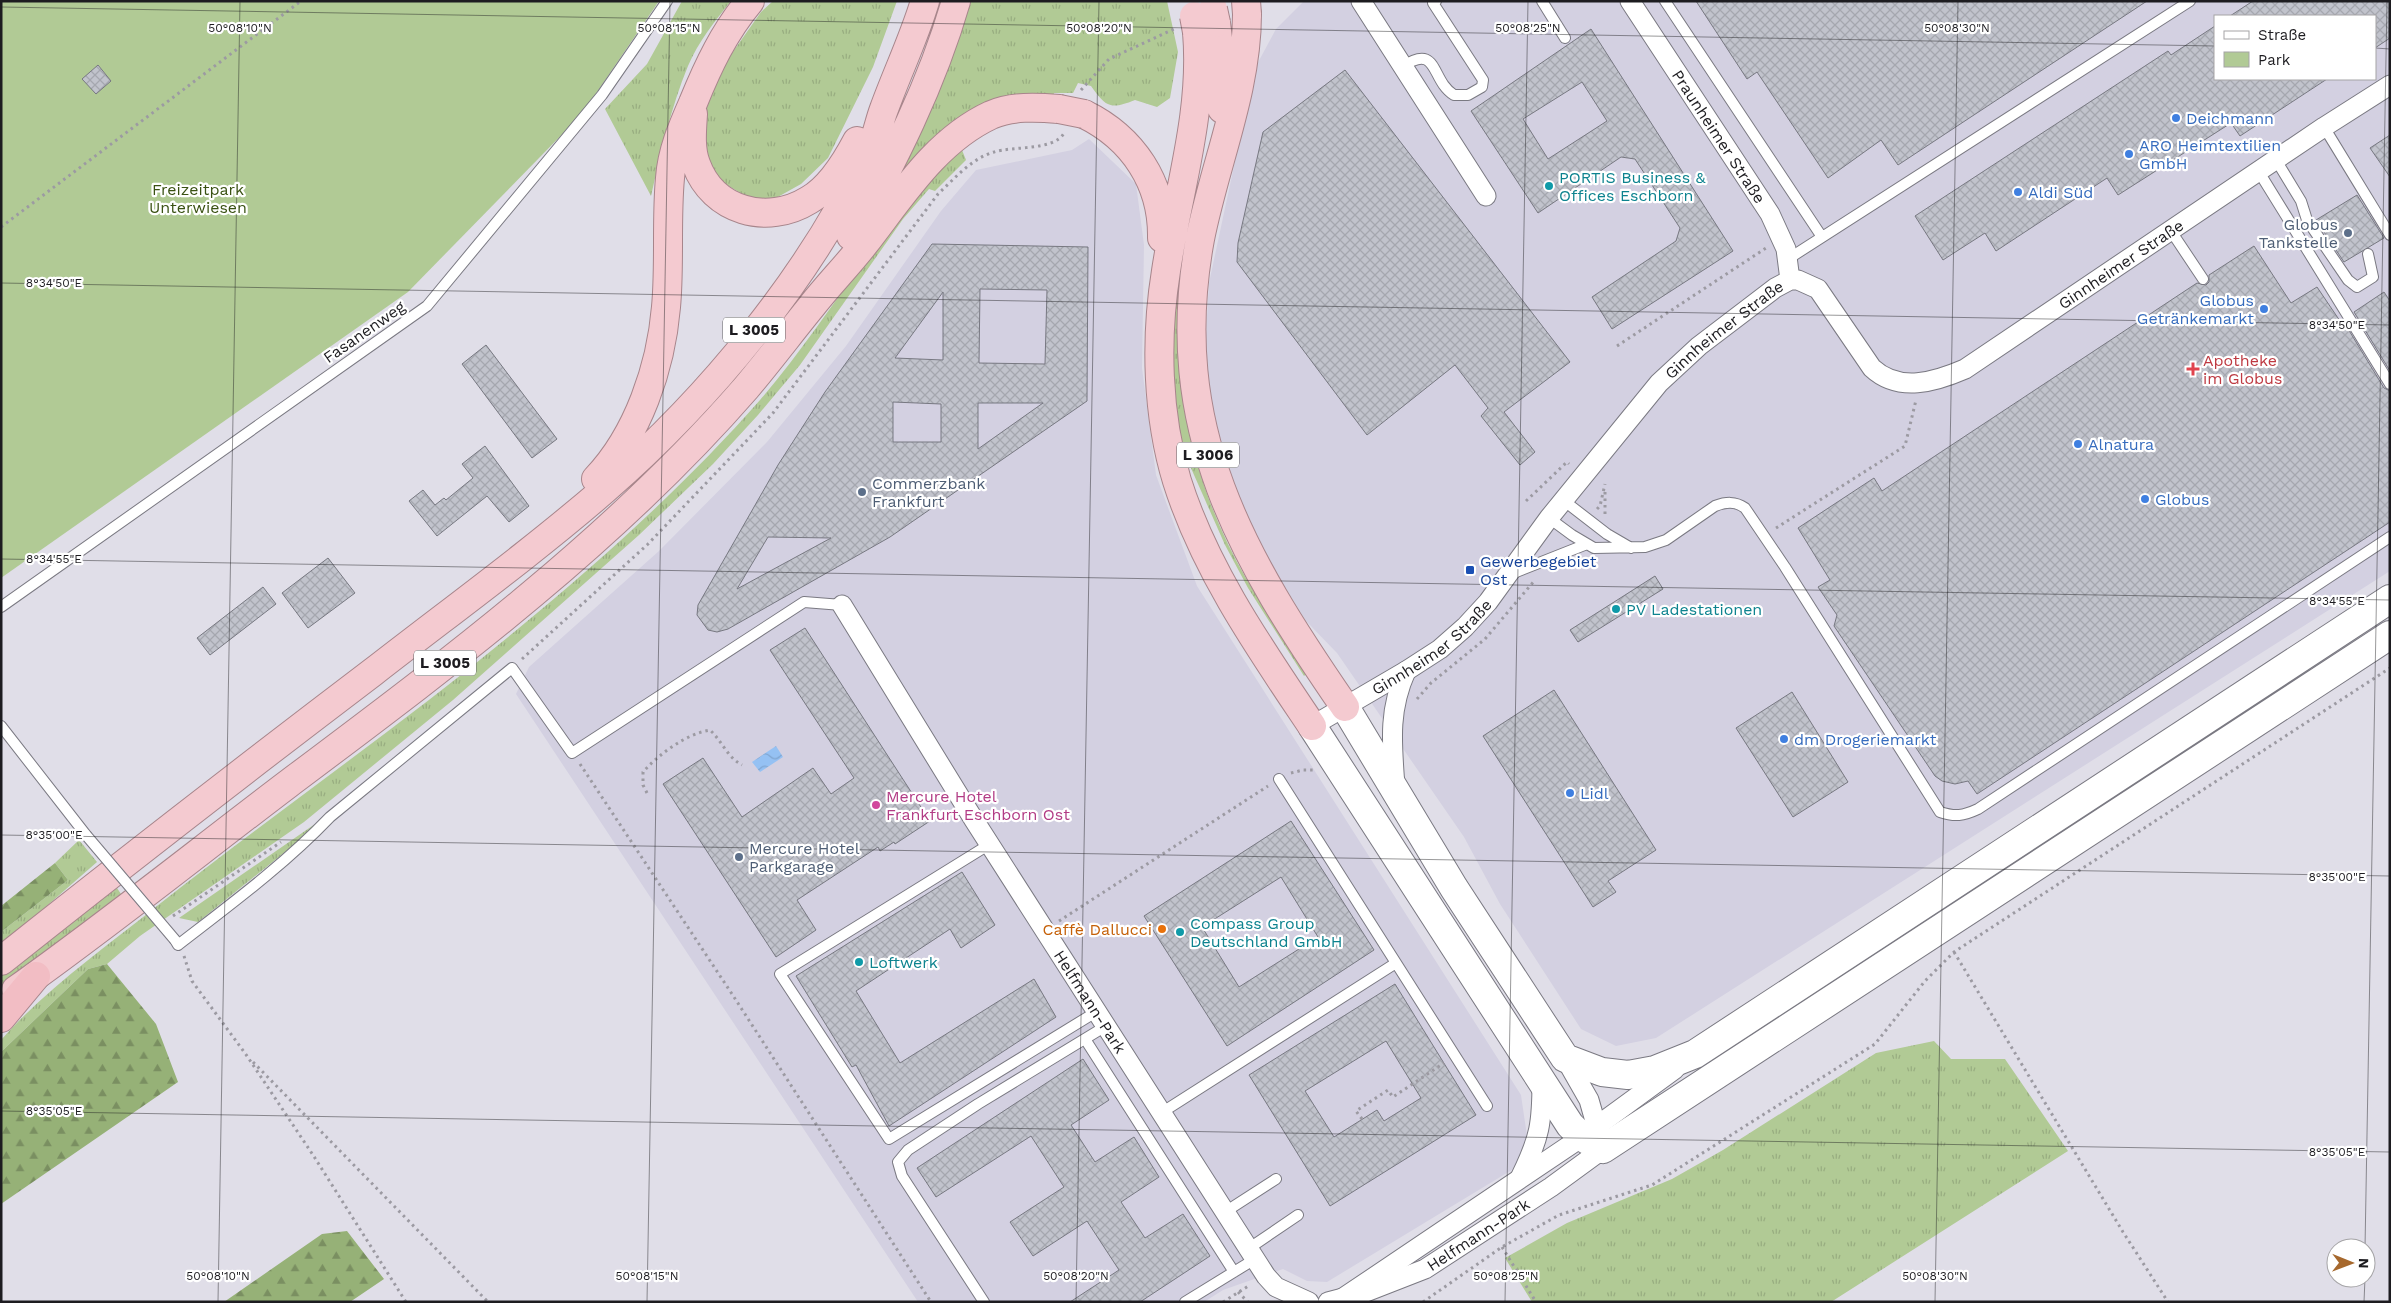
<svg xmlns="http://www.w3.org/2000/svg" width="2391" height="1303" viewBox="0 0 2391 1303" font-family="'Work Sans',sans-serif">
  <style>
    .built { fill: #d3d0e1; fill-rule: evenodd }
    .grass { fill: url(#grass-tufts) }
    .forest { fill: url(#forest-firs) }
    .park { fill: #b1ca95 }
    .water { fill: url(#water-waves) }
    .building { fill: url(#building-cross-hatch); stroke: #777881; fill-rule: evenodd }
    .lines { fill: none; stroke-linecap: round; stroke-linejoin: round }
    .service-casing { stroke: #7a7982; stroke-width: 12 }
    .minor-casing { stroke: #7a7982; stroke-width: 21 }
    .secondary-casing { stroke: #7a7982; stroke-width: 30 }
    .trunk-casing { stroke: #a7858b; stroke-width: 30 }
    .motorway-casing { stroke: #a7858b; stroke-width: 30 }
    .path { stroke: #9c9aa2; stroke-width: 3; stroke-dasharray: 2.5 4; stroke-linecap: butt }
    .service { stroke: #fff; stroke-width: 10 }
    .minor { stroke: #fff; stroke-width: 19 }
    .secondary { stroke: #fff; stroke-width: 28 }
    .trunk { stroke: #f4cad0; stroke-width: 28 }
    .motorway { stroke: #f2bdc4; stroke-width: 28 }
    .service-bridge-casing { stroke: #7a7982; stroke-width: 12; stroke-linecap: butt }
    .trunk-bridge-casing { stroke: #a7858b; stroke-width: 30; stroke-linecap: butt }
    .service-bridge { stroke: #fff; stroke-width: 10 }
    .trunk-bridge { stroke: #f4cad0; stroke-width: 28 }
    .ticks { fill: none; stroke: #1d1c20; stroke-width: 1; stroke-opacity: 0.45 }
    .shop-dot { fill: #3f7fe0; stroke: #fff; stroke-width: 2 }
    .culture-dot { fill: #0f9aa8; stroke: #fff; stroke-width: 2 }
    .service-dot { fill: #5c6f8a; stroke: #fff; stroke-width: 2 }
    .health-dot { fill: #e0444e; stroke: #fff; stroke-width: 2 }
    .transit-dot { fill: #1a4fb4; stroke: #fff; stroke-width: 2 }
    .hotel-dot { fill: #d1479c; stroke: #fff; stroke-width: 2 }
    .food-dot { fill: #e8710a; stroke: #fff; stroke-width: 2 }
    .labels { text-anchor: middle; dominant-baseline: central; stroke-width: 4.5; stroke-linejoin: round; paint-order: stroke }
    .shield { fill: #fff; stroke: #616063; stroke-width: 1 }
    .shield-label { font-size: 15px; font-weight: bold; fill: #1d1c20 }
    .shop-label { font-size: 16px; fill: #366cbe; stroke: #fff; text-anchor: start }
    .street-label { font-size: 16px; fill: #1d1c20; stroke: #fff }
    .culture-label { font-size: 16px; fill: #0d838f; stroke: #fff; text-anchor: start }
    .park-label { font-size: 16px; fill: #395112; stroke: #fff }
    .service-label { font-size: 16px; fill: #4e5e75; stroke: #fff; text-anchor: start }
    .health-label { font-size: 16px; fill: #be3a42; stroke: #fff; text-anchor: start }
    .transit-label { font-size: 16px; fill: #164399; stroke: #fff; text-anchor: start }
    .hotel-label { font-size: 16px; fill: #b23c85; stroke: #fff; text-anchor: start }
    .food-label { font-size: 16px; fill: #c56008; stroke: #fff; text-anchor: end }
    .ticks-label { font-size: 12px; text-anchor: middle; fill: #1d1c20; stroke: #fff; stroke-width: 4.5; stroke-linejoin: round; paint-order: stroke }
  </style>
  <defs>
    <pattern id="grass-tufts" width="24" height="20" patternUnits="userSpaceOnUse" patternTransform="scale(1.25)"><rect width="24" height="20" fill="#b1ca95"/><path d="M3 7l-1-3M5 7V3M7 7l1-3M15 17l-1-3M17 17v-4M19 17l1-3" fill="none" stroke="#98ad80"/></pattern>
    <pattern id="forest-firs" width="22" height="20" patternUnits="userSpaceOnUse" patternTransform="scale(1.25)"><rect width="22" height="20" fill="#96b177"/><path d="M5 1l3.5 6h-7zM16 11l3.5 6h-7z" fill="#7a8f61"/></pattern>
    <pattern id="water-waves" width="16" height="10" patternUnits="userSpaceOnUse" patternTransform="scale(1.25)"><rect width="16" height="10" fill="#95c1f3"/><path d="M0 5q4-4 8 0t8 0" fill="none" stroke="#80a5d0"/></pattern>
    <pattern id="building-cross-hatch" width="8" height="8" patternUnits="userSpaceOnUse" patternTransform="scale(1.25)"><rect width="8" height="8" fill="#c1c3cc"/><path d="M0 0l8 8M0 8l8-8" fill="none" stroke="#a5a7af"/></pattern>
  </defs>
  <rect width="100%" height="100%" fill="#e0dee8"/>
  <path class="built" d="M1304 1H2390V571L1656 1038 1616 1046 1581 1029 1500 904 1464 837 1337 653 1306 621 1277 574 1251 531 1222 454 1204 366 1209 283 1255 68 1276 29ZM2215 16H2375V79H2215Z
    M1089 139 1136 184 1144 245 1142 368 1156 475 1197 586 1521 1095 1527 1136 1515 1168 1327 1282 1307 1281 1283 1269 1223 1290 1204 1302H918L516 694 529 667 659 551 767 442 846 346 941 211 976 170 1072 150Z"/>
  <path class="grass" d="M682 1H731C715 21 698 42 688 66 671 107 661 152 651 196L605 109 647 64Z
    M773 1H897L873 67 828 158 801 184 776 198H749L715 178 704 148 705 112 725 63 761 12Z
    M969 1H1167L1178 52 1170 98 1157 107 1135 100C1110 110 1106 107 1091 86L1078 83 1073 93H1054L1053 98 901 176 902 168Z
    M960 145 966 160 935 191 929 189 903 219 800 365 758 415 713 464 639 535 453 700 304 822 140 936 107 964 88 969 1 1052V1040C46 989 103 949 157 906 276 812 402 725 519 628 604 558 687 483 760 400 803 350 839 294 879 241 903 207 933 177 960 145Z
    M1180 264C1173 379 1189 480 1247 580 1266 612 1287 642 1307 673L1304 676 1248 588 1225 545 1183 450 1175 416 1170 328Z
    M315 824 306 835 198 922 179 918Z
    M79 840 97 862 1 946V932L68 880 55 863Z
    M117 888 121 894 1 986V976Z
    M1934 1041 1951 1059H2005L2068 1151 1831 1302H1532L1505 1258 1567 1223 1672 1179 1723 1150 1876 1053Z"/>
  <path class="forest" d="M55 863 68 880 1 932V906Z
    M107 964 156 1024 178 1082 1 1204V1052L88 969Z
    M347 1231 384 1279 350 1302H224L322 1234Z"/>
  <path class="park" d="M1 1H659L582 114 408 292 1 578Z"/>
  <path class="water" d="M776 746 783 757 760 772 752 762Z"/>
  <path class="building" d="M1696 1H2147L1898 165 1881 140 1828 178 1757 72 1747 79Z
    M2253 1H2390V38L2375 48V16H2230Z
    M2215 26V79H2327L2240 136 2231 123 2118 195 2107 178 1996 251 1985 233 1943 260 1915 216 2168 51 2171 55Z
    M1591 29 1733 251 1612 329 1592 297 1676 241 1680 228 1635 159 1621 157 1538 213 1471 111ZM1582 82 1607 121 1548 159 1523 119Z
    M98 65 111 81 96 94 82 79Z
    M1345 70 1570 362 1504 412 1535 452 1520 465 1481 416 1488 408 1455 365 1367 435 1237 262 1238 243 1263 132Z
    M2390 135V177L2370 148Z
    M2357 195 2384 238 2344 262 2316 220Z
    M932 244 1088 247 1087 401 890 537 728 629 717 632 708 630 697 615 698 605 778 465 825 392ZM980 289 1047 290 1045 364 979 363ZM943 292V360L895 358ZM893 402 941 404V442H893ZM978 403H1043L978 449ZM768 537 831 538 737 589Z
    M2254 246 2291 303 2317 287 2340 321 2342 319 2384 388 2390 391V522L1977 794 1968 781 1955 784 1942 781 1935 776 1834 626 1837 615 1818 587 1830 580 1798 528 1874 478 1882 491 2197 283 2206 285 2209 282V275Z
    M2384 292 2390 301V371L2354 312Z
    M486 345 557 439 532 458 462 364Z
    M485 446 529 506 509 522 487 496 437 536 409 501 423 490 435 505 444 498 446 500 473 478 462 464Z
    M328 558 355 593 308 628 282 593Z
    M1655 576 1663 589 1578 642 1570 630Z
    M263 587 276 604 210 655 197 638Z
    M805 628 930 821 895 844 894 842 880 851 878 847 797 900 816 930 776 957 663 784 703 758 742 817 813 768 831 794 854 778 770 650Z
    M1554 690 1656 850 1608 881 1616 892 1593 907 1483 736Z
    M1792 692 1848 782 1793 817 1736 728Z
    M1291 821 1374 950 1227 1046 1144 916ZM1281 877 1318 937 1239 987 1202 927Z
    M962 872 995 925 961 948 950 929 856 991 900 1063 1034 979 1056 1017 889 1126 856 1065 852 1067 796 976Z
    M1395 984 1476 1115 1330 1206 1249 1075ZM1386 1041 1421 1098 1384 1121 1377 1110 1334 1137 1305 1091Z
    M1083 1059 1109 1100 1071 1125 1095 1162 1134 1137 1159 1177 1121 1202 1145 1238 1183 1214 1210 1256 1140 1302H1070L1119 1270 1087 1221 1033 1256 1010 1222 1064 1187 1031 1136 936 1197 917 1168Z"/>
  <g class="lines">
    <defs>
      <path id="service" d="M1542 1 1565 38
        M1665 1 1822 237
        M1402 67C1439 42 1430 80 1454 95H1468L1482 87 1483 80 1433 3 1436 1
        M2324 127 2390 235
        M2276 160 2301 201 2307 220 2348 280 2357 287 2373 277 2368 254
        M2259 172 2390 384
        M2171 231 2203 279
        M1788 259 2190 1
        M1563 500 1607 534 1631 548
        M1549 518 1572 535 1594 548 1645 547 1666 540 1715 506C1726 502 1735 501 1745 508L1785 567 1940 812C1955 817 1963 816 1978 809L2390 537
        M1511 574 1587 544
        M1 607 427 306 602 95 667 1
        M1 726 86 835
        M1279 779 1487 1106
        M990 844 780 974 889 1139 1096 1012
        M175 940 178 945C231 904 284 865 330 817L512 668 572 753 804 602 842 605
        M1085 1039 1234 1272
        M1161 1113 1396 963
        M1225 1212 1276 1179
        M1248 1249 1298 1215
        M984 1302 902 1176 898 1162 908 1150 978 1104 1106 1026
        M1185 1302 1255 1259"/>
      <g id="minor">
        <path d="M1361 1 1486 196"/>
        <path id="s1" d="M1630 1 1770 214 1786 249 1790 280"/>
        <path id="s2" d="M842 605 974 820 1266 1276 1276 1287 1309 1302"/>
        <path id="s3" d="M1312 726 1406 671 1440 649 1465 627 1488 602 1549 518 1659 383 1699 346 1775 288 1790 280H1798L1818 289 1872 368C1899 393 1935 382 1965 369L2324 127 2390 85"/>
        <path d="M1395 786C1392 744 1388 711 1406 671"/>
        <path d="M1521 1176C1540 1137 1542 1123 1542 1081"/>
        <path d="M1343 1298 1582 1137 1675 1069"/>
        <path id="s4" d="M1328 1302 1366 1292 1425 1269 1551 1187 1603 1149 1589 1100 1565 1058"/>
      </g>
      <path id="secondary" d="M1345 707 1454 888 1565 1058 1602 1072 1628 1075 1655 1070 1695 1054 2390 599
        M1312 726 1570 1125 1582 1137 1603 1149 2390 635"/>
      <path id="trunk" d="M1247 14C1247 91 1215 163 1200 239 1165 429 1242 557 1345 707
        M1216 23 1223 79 1222 109
        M1197 32C1204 113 1178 191 1166 271 1155 339 1157 415 1177 481 1205 570 1261 650 1312 726
        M693 114C692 130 690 149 696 164 713 211 767 226 809 200 830 188 846 162 857 141
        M1084 114C1133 138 1163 183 1162 238
        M851 236C893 162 932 84 956 1
        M596 479C638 435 661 367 666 307 670 264 666 221 670 178 672 151 682 128 693 103 708 66 724 32 750 1
        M1 961C124 863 248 767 373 672 450 612 530 554 604 490 710 398 811 276 871 148 877 136 879 122 884 109 897 73 914 38 925 1
        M16 990C109 924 197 853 288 784 449 663 613 541 746 388 768 362 789 334 811 307 828 285 848 265 865 243 901 197 935 141 991 115 1012 106 1036 107 1059 109"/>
      <path id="motorway" d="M1 1018 36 976"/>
    </defs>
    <use href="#service" class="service-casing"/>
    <use href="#minor" class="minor-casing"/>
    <use href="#secondary" class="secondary-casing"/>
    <use href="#trunk" class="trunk-casing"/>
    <use href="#motorway" class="motorway-casing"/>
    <path class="path" d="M1081 90 1109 59 1174 29
      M1 227 301 1
      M1617 346 1766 248
      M1605 492V515
      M1526 501 1567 462 1569 464
      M1597 509 1600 506 1605 484
      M1776 528 1905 446 1916 400
      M522 659 648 544 773 413 938 194C954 179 972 158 994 152 1012 146 1054 151 1064 133
      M1417 699 1431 683 1485 639 1535 580
      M580 764 732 994 931 1302
      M1291 773 1303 770H1314
      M647 793 643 785V772C659 754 686 734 710 730 722 741 727 757 742 765
      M173 916 281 842
      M1059 921 1268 786
      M1954 952 2123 1232 2168 1302
      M184 956 192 981 247 1056 313 1155 406 1302
      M253 1062 488 1302
      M1362 1119 1356 1111 1388 1090 1393 1097 1444 1063
      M1502 1247 1536 1302
      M1238 1292 1248 1302
      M1223 1302 1250 1285
      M1423 1302 1502 1247 1559 1215 1652 1185 1875 1044 1925 981 1954 952 2390 668"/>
    <use href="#service" class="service"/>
    <use href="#minor" class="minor"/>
    <use href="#secondary" class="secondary"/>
    <use href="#trunk" class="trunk"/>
    <use href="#motorway" class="motorway"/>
    <defs>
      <path id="service-bridge" d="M86 835 175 940"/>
      <path id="trunk-bridge" d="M1246 1 1247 14
        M1213 9 1216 23
        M1194 16 1197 32
        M1059 109 1084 114"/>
    </defs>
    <use href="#service-bridge" class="service-bridge-casing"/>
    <use href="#trunk-bridge" class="trunk-bridge-casing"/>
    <use href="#service-bridge" class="service-bridge"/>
    <use href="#trunk-bridge" class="trunk-bridge"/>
  </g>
  <path class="ticks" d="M1 7 2215 46M2375 48 2390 49M1 283 2390 325M1 559 2390 600M1 835 2390 876M1 1111 2390 1152M2365 1248 2387 1M218 1302 240 1M647 1302 670 1M1076 1302 1099 1M1505 1302 1528 1M1935 1302 1958 1M2364 1302 2365 1278"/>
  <g class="shop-dot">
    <circle cx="2176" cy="118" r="5"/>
    <circle cx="2129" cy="154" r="5"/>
    <circle cx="2018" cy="192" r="5"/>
    <circle cx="2264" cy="309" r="5"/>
    <circle cx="2078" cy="444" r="5"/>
    <circle cx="2145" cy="499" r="5"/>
    <circle cx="1784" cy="739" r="5"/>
    <circle cx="1570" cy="793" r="5"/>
  </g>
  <g class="culture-dot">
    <circle cx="1549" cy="186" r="5"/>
    <circle cx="1616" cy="609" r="5"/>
    <circle cx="1180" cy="932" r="5"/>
    <circle cx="859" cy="962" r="5"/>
  </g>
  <g class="service-dot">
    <circle cx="2348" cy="233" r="5"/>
    <circle cx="862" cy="492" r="5"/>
    <circle cx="739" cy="857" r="5"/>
  </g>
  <path class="health-dot" d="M2190.5 361.5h5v5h5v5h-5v5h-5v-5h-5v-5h5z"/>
  <rect class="transit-dot" x="1465" y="565" width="10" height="10" rx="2.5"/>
  <circle class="hotel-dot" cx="876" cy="805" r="5"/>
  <circle class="food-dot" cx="1162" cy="929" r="5"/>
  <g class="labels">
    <g class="shield">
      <rect x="723" y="317.5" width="62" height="25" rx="4"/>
      <rect x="1177" y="442.5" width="62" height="25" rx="4"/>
      <rect x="414" y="650.5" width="62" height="25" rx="4"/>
    </g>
    <g class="shield-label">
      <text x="754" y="330">L 3005</text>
      <text x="1208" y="455">L 3006</text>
      <text x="445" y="663">L 3005</text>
    </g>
    <g class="shop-label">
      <text x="2186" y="118">Deichmann</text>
      <text x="2139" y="145">ARO Heimtextilien<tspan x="2139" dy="18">GmbH</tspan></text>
      <text x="2028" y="192">Aldi Süd</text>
      <text x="2254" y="300" text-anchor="end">Globus<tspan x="2254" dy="18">Getränkemarkt</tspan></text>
      <text x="2088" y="444">Alnatura</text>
      <text x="2155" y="499">Globus</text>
      <text x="1794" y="739">dm Drogeriemarkt</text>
      <text x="1580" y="793">Lidl</text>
    </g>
    <g class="street-label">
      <text stroke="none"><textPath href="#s1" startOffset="162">Praunheimer Straße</textPath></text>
      <text stroke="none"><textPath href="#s3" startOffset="1074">Ginnheimer Straße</textPath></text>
      <text stroke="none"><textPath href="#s3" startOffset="579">Ginnheimer Straße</textPath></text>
      <text transform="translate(364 332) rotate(-35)">Fasanenweg</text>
      <text stroke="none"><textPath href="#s3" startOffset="144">Ginnheimer Straße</textPath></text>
      <text stroke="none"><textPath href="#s2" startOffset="468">Helfmann-Park</textPath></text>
      <text stroke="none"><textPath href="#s4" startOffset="166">Helfmann-Park</textPath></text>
    </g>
    <g class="culture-label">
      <text x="1559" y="177">PORTIS Business &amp;<tspan x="1559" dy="18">Offices Eschborn</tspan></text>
      <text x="1626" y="609">PV Ladestationen</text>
      <text x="1190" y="923">Compass Group<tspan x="1190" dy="18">Deutschland GmbH</tspan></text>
      <text x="869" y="962">Loftwerk</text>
    </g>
    <g class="park-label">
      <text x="198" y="189">Freizeitpark<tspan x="198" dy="18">Unterwiesen</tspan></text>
    </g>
    <g class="service-label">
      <text x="2338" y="224" text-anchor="end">Globus<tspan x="2338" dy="18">Tankstelle</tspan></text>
      <text x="872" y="483">Commerzbank<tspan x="872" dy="18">Frankfurt</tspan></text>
      <text x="749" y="848">Mercure Hotel<tspan x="749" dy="18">Parkgarage</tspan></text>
    </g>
    <g class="health-label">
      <text x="2203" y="360">Apotheke<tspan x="2203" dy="18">im Globus</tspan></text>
    </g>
    <g class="transit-label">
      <text x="1480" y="561">Gewerbegebiet<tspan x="1480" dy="18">Ost</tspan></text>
    </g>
    <g class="hotel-label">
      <text x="886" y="796">Mercure Hotel<tspan x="886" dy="18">Frankfurt Eschborn Ost</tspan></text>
    </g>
    <g class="food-label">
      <text x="1152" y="929">Caffè Dallucci</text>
    </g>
  </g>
  <g class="ticks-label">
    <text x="240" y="32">50°08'10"N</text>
    <text x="669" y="32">50°08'15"N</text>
    <text x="1099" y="32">50°08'20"N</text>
    <text x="1528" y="32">50°08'25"N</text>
    <text x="1957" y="32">50°08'30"N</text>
    <text x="54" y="287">8°34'50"E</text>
    <text x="2337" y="329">8°34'50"E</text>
    <text x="54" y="563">8°34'55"E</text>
    <text x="2337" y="605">8°34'55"E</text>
    <text x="54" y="839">8°35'00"E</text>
    <text x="2337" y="881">8°35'00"E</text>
    <text x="54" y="1115">8°35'05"E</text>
    <text x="2337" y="1156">8°35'05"E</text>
    <text x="218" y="1280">50°08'10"N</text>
    <text x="647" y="1280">50°08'15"N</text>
    <text x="1076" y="1280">50°08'20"N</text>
    <text x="1506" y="1280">50°08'25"N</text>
    <text x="1935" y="1280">50°08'30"N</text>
  </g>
  <rect width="2391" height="1303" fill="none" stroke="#1d1c20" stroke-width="5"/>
  <rect x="2214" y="15" width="162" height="65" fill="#ffffff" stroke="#a5a4a6"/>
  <rect x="2224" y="31" width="25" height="8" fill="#ffffff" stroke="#a5a4a6"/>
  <text x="2258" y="40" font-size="15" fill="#1d1c20">Straße</text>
  <rect x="2224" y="52" width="25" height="15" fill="#b1ca95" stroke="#a5a4a6"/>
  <text x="2258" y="65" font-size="15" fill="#1d1c20">Park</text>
  <g transform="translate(2351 1263) rotate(91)"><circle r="24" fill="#ffffff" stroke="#a5a4a6"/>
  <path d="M0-4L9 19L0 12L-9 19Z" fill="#a6682d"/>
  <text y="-8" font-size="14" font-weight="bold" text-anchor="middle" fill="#1d1c20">N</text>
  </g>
</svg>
